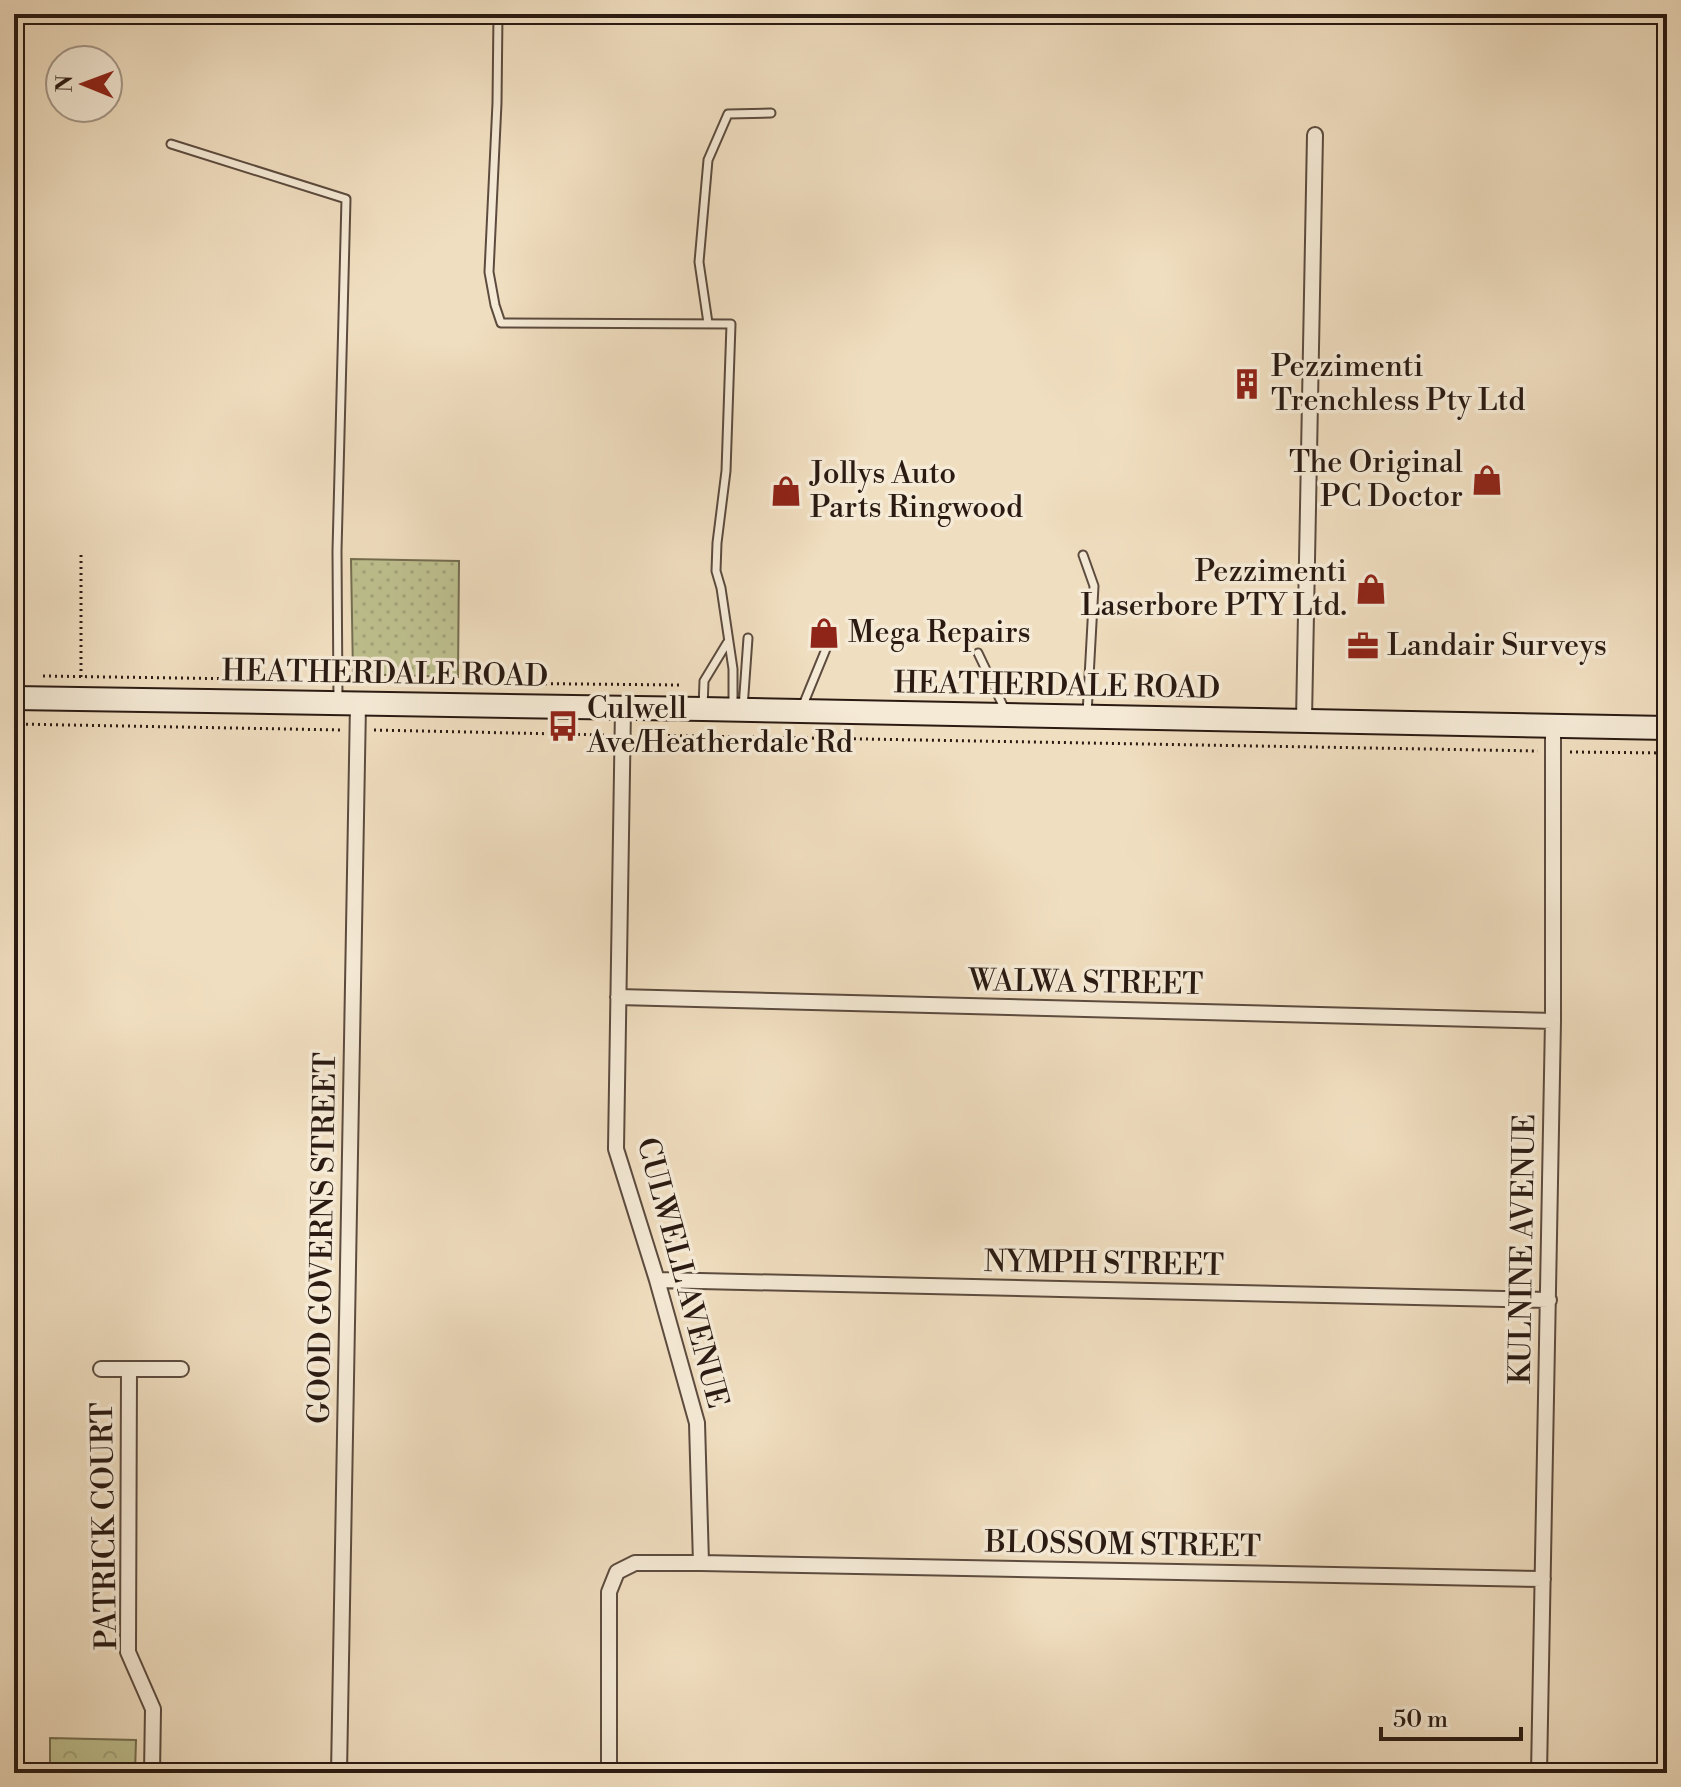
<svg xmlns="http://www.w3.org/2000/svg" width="1681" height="1787" viewBox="0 0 1681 1787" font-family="'Libre Bodoni',serif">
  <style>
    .grass { fill: url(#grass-dots); stroke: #746d50; stroke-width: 2 }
    .forest { fill: url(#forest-crowns); stroke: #746d50; stroke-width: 2 }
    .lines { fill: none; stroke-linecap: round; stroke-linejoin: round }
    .service-casing { stroke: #5c4b3e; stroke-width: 11 }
    .minor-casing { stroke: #5c4b3e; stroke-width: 18 }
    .secondary-casing { stroke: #2a1a12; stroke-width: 26 }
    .path { stroke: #2a1a12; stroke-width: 3; stroke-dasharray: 2 4; stroke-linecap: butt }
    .service { stroke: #f5ead6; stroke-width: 7 }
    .minor { stroke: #f5ead6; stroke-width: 14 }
    .secondary { stroke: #f5ead6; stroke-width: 22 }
    .labels { text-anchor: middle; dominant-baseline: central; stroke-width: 7; stroke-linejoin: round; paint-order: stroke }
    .poi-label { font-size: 30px; fill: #2a1a12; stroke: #f5ead6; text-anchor: start }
    .street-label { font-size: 30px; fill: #2a1a12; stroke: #f5ead6 }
  </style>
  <defs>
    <pattern id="grass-dots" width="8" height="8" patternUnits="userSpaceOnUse" patternTransform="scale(2)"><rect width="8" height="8" fill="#bec08f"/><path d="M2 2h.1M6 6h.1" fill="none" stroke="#a3a47a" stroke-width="1.8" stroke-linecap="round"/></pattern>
    <pattern id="forest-crowns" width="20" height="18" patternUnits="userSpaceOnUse" patternTransform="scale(2)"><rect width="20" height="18" fill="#bec08f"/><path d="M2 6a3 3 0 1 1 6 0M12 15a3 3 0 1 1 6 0" fill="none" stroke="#a3a47a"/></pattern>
  </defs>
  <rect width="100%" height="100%" fill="#f0dec0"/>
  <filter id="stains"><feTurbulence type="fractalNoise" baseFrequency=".0025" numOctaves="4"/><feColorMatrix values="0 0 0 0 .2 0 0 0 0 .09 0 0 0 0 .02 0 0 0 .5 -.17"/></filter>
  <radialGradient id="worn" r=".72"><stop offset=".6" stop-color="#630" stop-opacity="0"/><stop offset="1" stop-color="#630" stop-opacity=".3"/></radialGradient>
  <path class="grass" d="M351 559 459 561 458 677 353 674Z"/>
  <path class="forest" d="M50 1738 136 1740 135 1773H50Z"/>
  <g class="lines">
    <defs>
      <path id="service" d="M498 14 497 103 489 272 495 305 501 323 731 324 726 471 717 543 716 571 721 588 733 669V707
        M171 144 346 199 337 551 338 702
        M708 323 699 262 708 160 728 114 771 113
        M1083 555 1094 586 1087 714
        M978 653 1006 712
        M803 705 826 649
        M703 708 704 681 727 643
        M743 708 748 638"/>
      <path id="minor" d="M1304 720 1315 135
        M618 997 1553 1021
        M657 1280 1549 1300
        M101 1369H181
        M129 1370 128 1652 153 1709 152 1773
        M701 1563 1543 1579
        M339 1773 358 704
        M609 1773V1592L617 1572 635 1563H701L697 1423 657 1280 616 1149 623 709
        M1539 1773 1553 1021V726"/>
      <path id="secondary" d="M14 698 703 709 1667 728"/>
    </defs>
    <use href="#service" class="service-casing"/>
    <use href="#minor" class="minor-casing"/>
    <use href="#secondary" class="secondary-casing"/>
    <path class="path" d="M43 676 247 679
      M81 677V552
      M383 682 679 685
      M14 724 342 730
      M374 730 606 735
      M638 735 1538 751
      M1570 752 1667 753"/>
    <use href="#service" class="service"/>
    <use href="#minor" class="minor"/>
    <use href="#secondary" class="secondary"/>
  </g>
  <defs>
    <symbol id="building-bare" viewBox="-9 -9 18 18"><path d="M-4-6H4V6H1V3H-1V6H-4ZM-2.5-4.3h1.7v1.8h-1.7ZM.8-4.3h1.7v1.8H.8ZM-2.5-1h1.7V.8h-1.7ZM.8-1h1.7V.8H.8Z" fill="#8f2418" stroke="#f5ead6" stroke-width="2.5" paint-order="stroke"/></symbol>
    <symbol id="shop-bare" viewBox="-9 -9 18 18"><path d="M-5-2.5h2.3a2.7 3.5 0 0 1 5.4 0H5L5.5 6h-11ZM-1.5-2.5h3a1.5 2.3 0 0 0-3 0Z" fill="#8f2418" stroke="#f5ead6" stroke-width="2.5" paint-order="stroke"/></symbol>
    <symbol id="office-bare" viewBox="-9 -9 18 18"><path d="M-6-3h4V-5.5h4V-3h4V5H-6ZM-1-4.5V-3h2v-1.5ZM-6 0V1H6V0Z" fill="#8f2418" stroke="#f5ead6" stroke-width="2.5" paint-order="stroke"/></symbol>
    <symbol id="bus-bare" viewBox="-9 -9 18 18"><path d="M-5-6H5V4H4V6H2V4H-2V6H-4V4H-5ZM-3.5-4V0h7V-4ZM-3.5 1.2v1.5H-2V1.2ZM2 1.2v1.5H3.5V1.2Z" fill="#8f2418" stroke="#f5ead6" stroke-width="2.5" paint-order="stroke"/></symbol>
  </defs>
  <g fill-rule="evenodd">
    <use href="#building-bare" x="1225" y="362" width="44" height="44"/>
    <use href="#shop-bare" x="1465" y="458" width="44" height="44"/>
    <use href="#shop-bare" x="764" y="469" width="44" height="44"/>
    <use href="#shop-bare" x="1349" y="567" width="44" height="44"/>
    <use href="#shop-bare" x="802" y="611" width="44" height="44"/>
    <use href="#office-bare" x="1341" y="624" width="44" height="44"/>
    <use href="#bus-bare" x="541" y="704" width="44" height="44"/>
  </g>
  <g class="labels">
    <g class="poi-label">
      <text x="1271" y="367">Pezzimenti<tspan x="1271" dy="34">Trenchless Pty Ltd</tspan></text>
      <text x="1463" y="463" text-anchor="end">The Original<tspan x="1463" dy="34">PC Doctor</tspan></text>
      <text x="810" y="474">Jollys Auto<tspan x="810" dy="34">Parts Ringwood</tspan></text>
      <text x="1347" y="572" text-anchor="end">Pezzimenti<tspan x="1347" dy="34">Laserbore PTY Ltd.</tspan></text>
      <text x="848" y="633">Mega Repairs</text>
      <text x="1387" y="646">Landair Surveys</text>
      <text x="587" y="709">Culwell<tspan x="587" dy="34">Ave/Heatherdale Rd</tspan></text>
    </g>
    <g class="street-label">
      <text transform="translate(385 674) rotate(1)">HEATHERDALE ROAD</text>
      <text transform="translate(1057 686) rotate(1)">HEATHERDALE ROAD</text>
      <text transform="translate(1086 983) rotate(1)">WALWA STREET</text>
      <text transform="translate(323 1238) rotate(-89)">GOOD GOVERNS STREET</text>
      <text transform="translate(1523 1249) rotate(-89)">KULNINE AVENUE</text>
      <text transform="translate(1104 1264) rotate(1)">NYMPH STREET</text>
      <text transform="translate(682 1273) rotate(75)">CULWELL AVENUE</text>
      <text transform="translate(105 1526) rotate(-91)">PATRICK COURT</text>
      <text transform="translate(1123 1545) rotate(1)">BLOSSOM STREET</text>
    </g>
  </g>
  <rect width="1681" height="1787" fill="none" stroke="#f0dec0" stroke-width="48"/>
  <rect x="16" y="16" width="1649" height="1755" fill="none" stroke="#2a1a12" stroke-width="4"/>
  <rect x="24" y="24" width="1633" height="1739" fill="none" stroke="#2a1a12" stroke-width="2"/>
  <g transform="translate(84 84) rotate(271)"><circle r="38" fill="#f5ead6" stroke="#a49788" stroke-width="2"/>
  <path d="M0-6L14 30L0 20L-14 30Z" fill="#8f2418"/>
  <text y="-12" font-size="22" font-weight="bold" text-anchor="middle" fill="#2a1a12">N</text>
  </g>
  <path d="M1381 1727v12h140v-12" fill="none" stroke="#2a1a12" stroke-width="4"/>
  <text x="1393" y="1727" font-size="24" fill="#2a1a12" stroke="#f5ead6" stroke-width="6" paint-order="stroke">50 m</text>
  <rect width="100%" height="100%" filter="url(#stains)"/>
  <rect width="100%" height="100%" fill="url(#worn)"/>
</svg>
